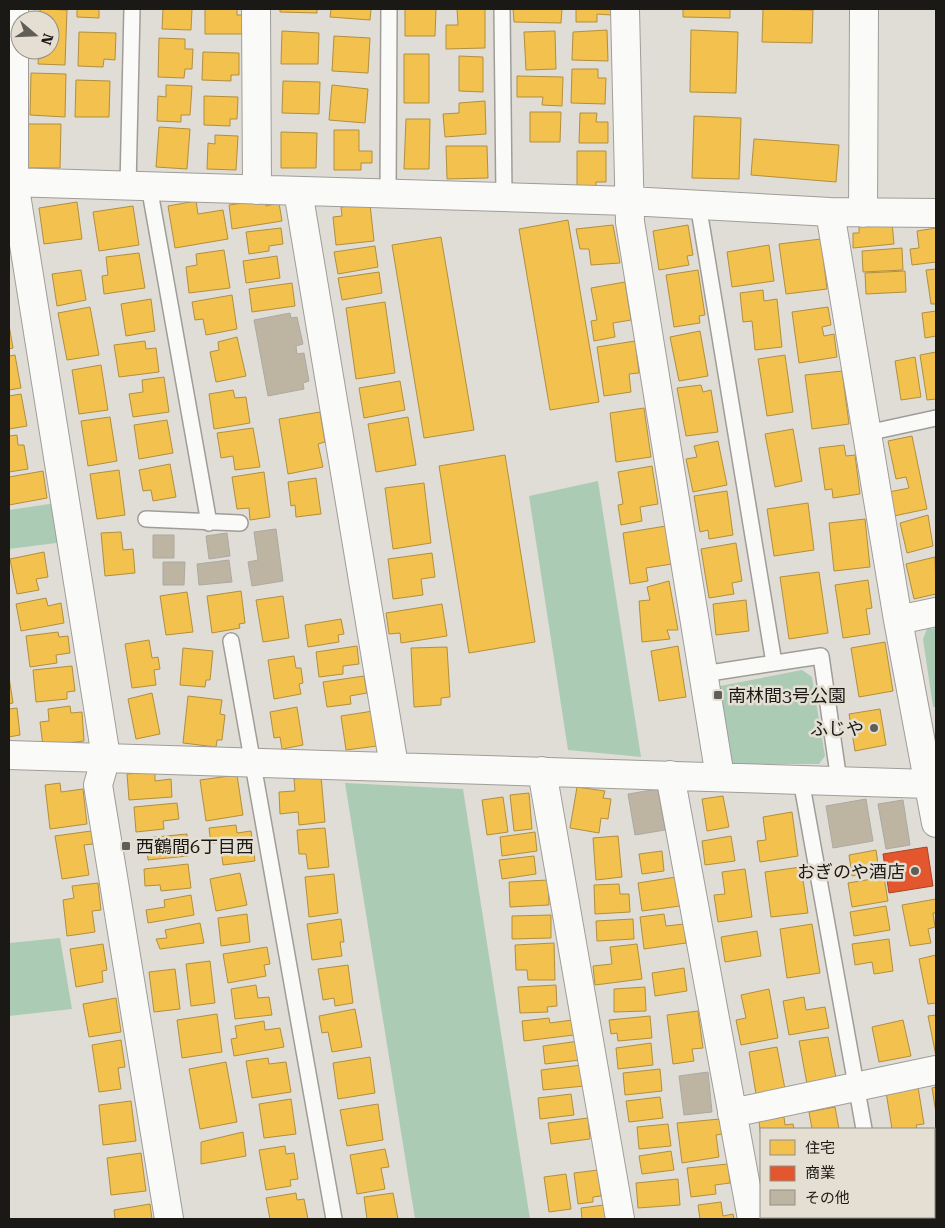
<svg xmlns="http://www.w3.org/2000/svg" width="945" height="1228" viewBox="0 0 945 1228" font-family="'Roboto Serif','Noto Sans JP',serif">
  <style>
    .green { fill: #accbb5 }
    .homes { fill: #f2c14e; stroke: #b28f3d }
    .shops { fill: #e4572e; stroke: #a84426 }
    .building { fill: #bdb5a2; stroke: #aca9a4 }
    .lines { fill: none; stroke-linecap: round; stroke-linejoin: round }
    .service-casing { stroke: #a09d98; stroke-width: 18 }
    .minor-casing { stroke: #a09d98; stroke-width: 30 }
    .service { stroke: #fafaf9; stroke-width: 15 }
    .minor { stroke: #fafaf9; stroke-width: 28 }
    .poi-dot { fill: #605e59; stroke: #e4dfd2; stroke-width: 2 }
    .labels { text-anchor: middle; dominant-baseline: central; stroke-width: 5; stroke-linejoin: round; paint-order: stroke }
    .poi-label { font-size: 18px; fill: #1b1915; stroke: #e4dfd2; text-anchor: start }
  </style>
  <rect width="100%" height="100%" fill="#e0ddd6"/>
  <path class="green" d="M598 481 641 757 568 750 529 496Z
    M56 503 64 542 9 549V510Z
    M936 628V707H933L923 639 927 629Z
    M802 670 812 677 825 756 819 764H726L720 686Z
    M345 783 463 789 530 1219H415Z
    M60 938 72 1009 9 1016V943Z"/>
  <path class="homes" d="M40 9 67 10 65 65 38 64 39 50H50V20H40Z
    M77 9H99V18L77 17Z
    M163 9H192L191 30 162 29Z
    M205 9H237V15H247V34H205Z
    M280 9H317V13L280 12Z
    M331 9H371L370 20 330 17Z
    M405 9H436L435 36H405Z
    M457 9H485V48L446 49V25H458Z
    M513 9H562L561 23 514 22Z
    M576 9H611V15L597 14V22H576Z
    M683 9H730V18L683 17Z
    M763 9 813 10 812 43 762 42Z
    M607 30 608 61 572 60 573 32Z
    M691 30 738 32 736 93 690 92Z
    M282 31 319 33 318 64H281Z
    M555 31 556 69 526 70 524 32Z
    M79 32 116 33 115 60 104 59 103 67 78 66Z
    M334 36 370 38 368 73 332 71Z
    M159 38 185 39V49H193L192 69H185L184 78 158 77Z
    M203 52 239 53V75H231V81L202 80Z
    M404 54H429V103H404Z
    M459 56 483 57V92L459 91Z
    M572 69H598V78H606L605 104 571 103Z
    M31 73 66 74 65 117 30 115Z
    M517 76 563 77 562 106 542 105 543 97H517Z
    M76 80 110 81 109 117H75Z
    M283 81 320 82 319 114 282 113Z
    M166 85 192 86 190 115H181V122L157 121 158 96 166 97Z
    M332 85 368 89 365 123 329 120Z
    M204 96 238 97 237 119H230V126L204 125Z
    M485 101 486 134 445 137 443 114 459 113V103Z
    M530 112H561L560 142H530Z
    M580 113H597L596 122H608V143H579Z
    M694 116 741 118 739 179 692 178Z
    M406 119H430L429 169H404Z
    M26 124H61L60 168H26Z
    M159 127 190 129 187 169 156 167Z
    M334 130H359V151H372V163H361V170H334Z
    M281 132 317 133 316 168H281Z
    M215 135 238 136 236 170 207 169 208 143 215 144Z
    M754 139 839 145 836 182 751 175Z
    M446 146H487L488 178 447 179Z
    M577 151H606V182H596V188H577Z
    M265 200 266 206 279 203 282 221 232 229 229 205Z
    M196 201 198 214 223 210 228 239 175 248 168 206Z
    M77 202 82 239 44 244 39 208Z
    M370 204 374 241 336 245 333 217 342 216 341 207Z
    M133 206 139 245 99 251 93 212Z
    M568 220 599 402 550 410 519 229Z
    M892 222 894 244 853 248V233H859V225Z
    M613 225 620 263 591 265 589 249H580L576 229Z
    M688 225 693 255 687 256 689 265 659 270 653 231Z
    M281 228 283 244 269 246V251L249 254 246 232Z
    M936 228V262L912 265 910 249 919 248 917 231Z
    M441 237 474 430 424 438 392 245Z
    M821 239 827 289 786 294 779 244Z
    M769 245 774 281 732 287 727 252Z
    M375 246 378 267 338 274 334 252Z
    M902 248 903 270 863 272 862 251Z
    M224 250 230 288 189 293 186 267 197 265 196 254Z
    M139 253 145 288 104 294 102 276 108 275 106 257Z
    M277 256 280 278 246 283 243 261Z
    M936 269V304H931L926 270Z
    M81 270 86 300 57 306 52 274Z
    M698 270 705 315 699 316 700 323 674 327 666 275Z
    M905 271 906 292 866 294 865 273Z
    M379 272 382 293 342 300 338 278Z
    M625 282 631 320 613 323 615 337 594 341 591 321 597 320 591 288Z
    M292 283 295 306 252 312 249 289Z
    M763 290 764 301 777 299 782 347 755 350 752 321 743 322 740 293Z
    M232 295 237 329 206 335 203 319 195 320 192 302Z
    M151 299 155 331 126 336 121 304Z
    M385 302 395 373 356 379 346 308Z
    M90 307 99 355 67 360 58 313Z
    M828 307 831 325 822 327 824 336 834 334 837 357 799 363 792 312Z
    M936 311V336L925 338 922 313Z
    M9 325 13 348 9 349Z
    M700 331 708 376 679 381 670 337Z
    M237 337 246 376 216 382 210 352 219 350 218 342Z
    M145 341 146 349 156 348 159 372 119 377 114 345Z
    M635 341 639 373 629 374 631 392 604 396 597 347Z
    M936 352V399L927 400 920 355Z
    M15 355 21 388 9 390V356Z
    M785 355 793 412 767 416 758 359Z
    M915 357 921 397 901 400 895 361Z
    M101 365 108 410 79 414 72 370Z
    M842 371 849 424 812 429 805 375Z
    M164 377 169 412 133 417 129 394 143 392 142 380Z
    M400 381 405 410 364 418 359 388Z
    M701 385 703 392 711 390 718 432 686 436 677 388Z
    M233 390 235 398 246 397 250 423 214 429 209 394Z
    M21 394 27 426 9 429V396Z
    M644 408 651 457 616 462 610 413Z
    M320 412 325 442 318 444 323 467 288 474 279 419Z
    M110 417 117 461 88 466 81 421Z
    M408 417 416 465 376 472 368 424Z
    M167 420 173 453 139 459 134 425Z
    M253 428 260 467 235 470 233 456 221 458 217 433Z
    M793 429 802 481 775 487 765 434Z
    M17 435 18 445H24L28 469 9 472V436Z
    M912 436 927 509 894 516 889 492 909 488 906 477 896 479 888 441Z
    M718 441 727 485 693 492 686 459 697 457 694 446Z
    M844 445 846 456 855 455 860 494 833 498 832 489 825 490 819 448Z
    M505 455 535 642 469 653 439 466Z
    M170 464 176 497 153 501 151 490 143 491 139 470Z
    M652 466 658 504 640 507 642 521 621 525 618 505 623 504 618 472Z
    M119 470 125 515 97 519 90 474Z
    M43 471 47 498 9 505V477Z
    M264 472 270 517 250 520 249 508 237 509 232 477Z
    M316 478 321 514 296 517 295 505 291 506 288 482Z
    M424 483 431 543 393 549 385 488Z
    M727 491 733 535 709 539 708 530 700 532 694 496Z
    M808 503 814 550 774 556 767 509Z
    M928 515 933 546 907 553 900 523Z
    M865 519 870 567 834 571 829 523Z
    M666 526 672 564 646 568 648 581 630 584 623 533Z
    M121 532 123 550 133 549 135 573 105 576 101 533Z
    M736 543 742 581 732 583 734 594 709 598 701 549Z
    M44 552 48 577 36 579 39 590 17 594 10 559Z
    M432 553 435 577 421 579 423 595 393 599 388 559Z
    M935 557 936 594 914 599 906 564Z
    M819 572 828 633 789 639 780 577Z
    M868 580 872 608 866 609 870 634 843 638 835 585Z
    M669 581 678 630H667L670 639 642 642 639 601 650 600 647 587Z
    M241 591 245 623 239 624 240 628 212 633 207 596Z
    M187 592 193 632 166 635 160 596Z
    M283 596 289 638 263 642 256 600Z
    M46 598 48 606 61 603 64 623 21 631 16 604Z
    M746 600 749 631 716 635 713 604Z
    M442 604 447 636 401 643 400 633 389 634 386 613Z
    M341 619 344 634 338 635 339 642 308 647 305 625Z
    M58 632 59 637 68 636 70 653 56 655 57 663 30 667 26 636Z
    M149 640 152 658 158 657 160 669 154 670 156 685 132 688 125 644Z
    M885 642 893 691 859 697 851 648Z
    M357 646 359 664 343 666V674L319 677 316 652Z
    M678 646 686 697 659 701 651 651Z
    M447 647 450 697 441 698V705L414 707 411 648Z
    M183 648 213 651 210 680H206L205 687 180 685Z
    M294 656 296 668H301L303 683 299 684 301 694 274 699 268 660Z
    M72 666 75 691 67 692V699L36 702 33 670Z
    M364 676 367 693 350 696 351 704 327 707 323 682Z
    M9 677 13 703 9 704Z
    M152 693 160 734 136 739 128 699Z
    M188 696 222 700 220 714 225 715 222 740H217L216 747 183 743Z
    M70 706 71 713 82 712 84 741 43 746 40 722 49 721 48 709Z
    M297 707 303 745 282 749 280 737 274 738 270 712Z
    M17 708 20 735 9 737V709Z
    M880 709 886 745 855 751 849 714Z
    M373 711 377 746 346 750 341 716Z
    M155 772V781L171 779 172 797 129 800 127 774Z
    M237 775 243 815 206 821 200 780Z
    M321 776 325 822 299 825 298 812 280 814 279 792 295 791 294 779Z
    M60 783 61 792 83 789 87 824 50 829 45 785Z
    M577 787 605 791 603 798 611 799 608 819 601 818 599 833 570 828Z
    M529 793 532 829 514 831 510 795Z
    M723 796 729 827 707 831 702 799Z
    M503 797 508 832 487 835 482 800Z
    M177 803 179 819 163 821 164 829 136 832 134 807Z
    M792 812 798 856 760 862 757 841 766 840 763 817Z
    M236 825 237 833 251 831 255 861 223 865 220 842 211 844 209 828Z
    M325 828 329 867 308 869 306 854H299L297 830Z
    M91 831 93 844 84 845 89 875 62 879 55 836Z
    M535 832 537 851 502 856 500 837Z
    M187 834 188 856 148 860 146 838Z
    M618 836 622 877 596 880 593 838Z
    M731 836 735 861 705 865 702 841Z
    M876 850 879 871 852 876 849 855Z
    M662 851 664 871 642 874 639 854Z
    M534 856 536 874 502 879 499 860Z
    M188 864 191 888 161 891 160 885 145 886 144 869Z
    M801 867 808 913 771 917 765 872Z
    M745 869 752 917 718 922 714 895 725 894 722 872Z
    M240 873 247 905 216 911 210 879Z
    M334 874 338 913 309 917 305 877Z
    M676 877 680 906 642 911 638 883Z
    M884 877 888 901 852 907 848 883Z
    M548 880 549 905 510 907 509 882Z
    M98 883 101 910 92 911 95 932 67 936 63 900 74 898 72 886Z
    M619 884 620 894H629L630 912 595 914 594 885Z
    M191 895 194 915 148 923 146 910 165 907 164 900Z
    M936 899V913H933L935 927 928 929 931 943 910 946 902 905Z
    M886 906 890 930 854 936 850 912Z
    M247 914 250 942 221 946 218 918Z
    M664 914 666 926 684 924 686 943 644 949 640 917Z
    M551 915V938L512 939V916Z
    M341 919 344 942H340L342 956 312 960 307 924Z
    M633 919 634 939 597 941 596 921Z
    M200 923 204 943 160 949 156 939 167 938 165 930Z
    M812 924 820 973 787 978 780 929Z
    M757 931 761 956 725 962 721 937Z
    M889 939 893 971 874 974 872 962 855 965 852 944Z
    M554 943 555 980H528L527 970H516L515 945Z
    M103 944 107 970 102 971 103 982 76 987 70 949Z
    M637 944 642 979 595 985 593 966 612 964 610 947Z
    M267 947 270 964 264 965 266 976 228 983 223 954Z
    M936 955V1003L928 1004 919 959Z
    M210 961 215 1003 191 1006 186 964Z
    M348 965 353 1003 335 1006 334 998 323 1000 318 969Z
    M684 968 687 991 655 996 652 973Z
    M175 969 180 1009 154 1012 149 972Z
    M256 985 258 998 269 997 272 1015 235 1019 231 989Z
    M556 985 557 1006 547 1007 548 1012 520 1013 518 987Z
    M645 987 646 1011 614 1012V989Z
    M769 989 778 1038 741 1045 736 1020 746 1018 741 995Z
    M804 997 806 1010 825 1007 829 1028 789 1035 783 1001Z
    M116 998 121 1032 89 1037 83 1004Z
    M355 1009 362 1047 332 1052 328 1032 322 1033 319 1016Z
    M698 1011 703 1048 692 1049 694 1061 673 1064 667 1015Z
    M217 1014 222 1052 182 1058 177 1020Z
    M936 1015V1056L928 1016Z
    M650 1016 652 1038 618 1041 617 1033 611 1034 609 1020Z
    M549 1018 550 1023 572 1020 574 1035 524 1041 522 1021Z
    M903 1020 911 1056 879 1062 872 1027Z
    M264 1021 265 1030 280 1028 284 1047 234 1056 231 1039 237 1038 235 1026Z
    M828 1037 836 1078 807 1084 799 1041Z
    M121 1040 125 1067 118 1068 121 1089 99 1092 92 1045Z
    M579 1041 581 1060 545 1064 543 1046Z
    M651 1043 653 1065 618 1069 616 1048Z
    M777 1047 785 1089 756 1094 749 1052Z
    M370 1057 375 1093 338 1099 333 1063Z
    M268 1058 269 1064 286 1062 291 1092 252 1098 246 1061Z
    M226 1062 237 1122 200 1129 189 1069Z
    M582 1065 585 1086 543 1090 541 1070Z
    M660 1069 662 1091 625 1095 623 1073Z
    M918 1087 924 1124 916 1125 917 1129H892L886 1092Z
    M936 1087V1113L932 1088Z
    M571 1094 574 1115 540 1119 538 1098Z
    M660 1097 663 1118 629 1122 626 1101Z
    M291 1099 296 1134 264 1138 259 1104Z
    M131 1101 136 1141 103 1145 99 1105Z
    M378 1104 383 1140 347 1146 340 1110Z
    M835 1107 839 1129H812L809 1112Z
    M784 1117 785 1125 793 1124 794 1129H761V1138L759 1121Z
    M588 1118 590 1139 551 1144 548 1123Z
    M720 1119 722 1134 716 1135 719 1157 682 1163 677 1123Z
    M668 1124 671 1146 639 1149 637 1127Z
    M243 1132 246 1156 201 1164V1142Z
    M285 1146 286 1154 294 1153 298 1179 290 1180 291 1186 266 1190 259 1150Z
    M385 1149 389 1167 381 1168 385 1189 357 1194 350 1155Z
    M671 1151 674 1170 642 1174 639 1156Z
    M141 1153 146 1191 111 1195 107 1158Z
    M728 1164 730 1183 715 1185 716 1194 691 1197 687 1168Z
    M598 1170 601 1196 593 1197V1202L578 1204 574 1173Z
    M566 1174 571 1209 549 1212 544 1177Z
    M678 1179 680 1205 638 1208 636 1183Z
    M296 1193 297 1200 304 1199 308 1219H270L266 1198Z
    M393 1193 398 1219H367L364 1197Z
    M936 1194V1219H928V1217H934V1195Z
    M721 1202 723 1216 733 1214 734 1219H700L698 1205Z
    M150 1204 152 1219H115L114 1210Z
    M604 1205 606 1219H582L581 1208Z"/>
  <path class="shops" d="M927 847 933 886 889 893 883 854Z"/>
  <path class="building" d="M290 313 291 318 297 317 303 344 296 346 297 354 304 353 309 381 303 383 304 389 268 396 254 320Z
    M276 529 283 581 252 586 248 562 258 560 254 532Z
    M227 533 230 556 209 559 206 536Z
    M153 535H174V558H153Z
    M229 560 232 582 199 585 197 564Z
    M163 562H185L184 585H163Z
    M658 789 665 830 635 835 628 794Z
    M866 799 873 841 833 848 826 806Z
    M903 800 910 845 886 849 878 804Z
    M708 1072 712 1112 684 1115 679 1076Z"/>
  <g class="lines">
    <defs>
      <path id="service" d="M502 9 504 197
        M128 186 132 9
        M149 186 209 523
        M388 194 389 9
        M698 204 774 663
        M867 433 936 418
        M146 519 240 523
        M231 641 334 1219
        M703 674 821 656 839 781
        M801 780 864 1129
        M879 1217V1219"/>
      <path id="minor" d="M14 9V182L106 757 98 785 169 1219
        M256 9 257 190
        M625 9 630 222 720 777
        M9 182 629 201 830 212 936 213
        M298 191 394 766
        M830 212 898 620 936 823
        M863 213 864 9
        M898 620 936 612
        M9 755 929 784
        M542 771 620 1219
        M670 775 752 1219
        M732 1113 936 1070"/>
    </defs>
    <use href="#service" class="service-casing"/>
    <use href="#minor" class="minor-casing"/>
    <use href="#service" class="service"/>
    <use href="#minor" class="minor"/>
  </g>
  <g class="poi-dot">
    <rect x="713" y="690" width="10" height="10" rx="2.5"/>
    <circle cx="874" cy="728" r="5"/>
    <rect x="121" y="841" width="10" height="10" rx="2.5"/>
    <circle cx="915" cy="871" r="5"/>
  </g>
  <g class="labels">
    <g class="poi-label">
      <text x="728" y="695">南林間3号公園</text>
      <text x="864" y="728" text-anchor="end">ふじや</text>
      <text x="136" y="846">西鶴間6丁目西</text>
      <text x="905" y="871" text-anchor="end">おぎのや酒店</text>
    </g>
  </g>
  <rect width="945" height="1228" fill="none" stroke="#1b1915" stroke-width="20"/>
  <rect x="760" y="1128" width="175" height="90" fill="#e4dfd2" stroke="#949086"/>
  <rect x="770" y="1140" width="25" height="15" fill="#f2c14e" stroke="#949086"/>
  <text x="805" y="1153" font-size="15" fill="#1b1915">住宅</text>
  <rect x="770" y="1166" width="25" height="15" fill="#e4572e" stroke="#949086"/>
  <text x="805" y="1178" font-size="15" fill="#1b1915">商業</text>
  <rect x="770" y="1190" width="25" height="15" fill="#bdb5a2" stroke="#949086"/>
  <text x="805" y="1203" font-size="15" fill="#1b1915">その他</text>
  <g transform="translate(35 35) rotate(109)"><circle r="24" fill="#e4dfd2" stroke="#949086"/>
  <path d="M0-4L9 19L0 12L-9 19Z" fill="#605e59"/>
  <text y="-8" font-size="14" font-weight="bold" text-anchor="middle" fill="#1b1915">N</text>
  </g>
</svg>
